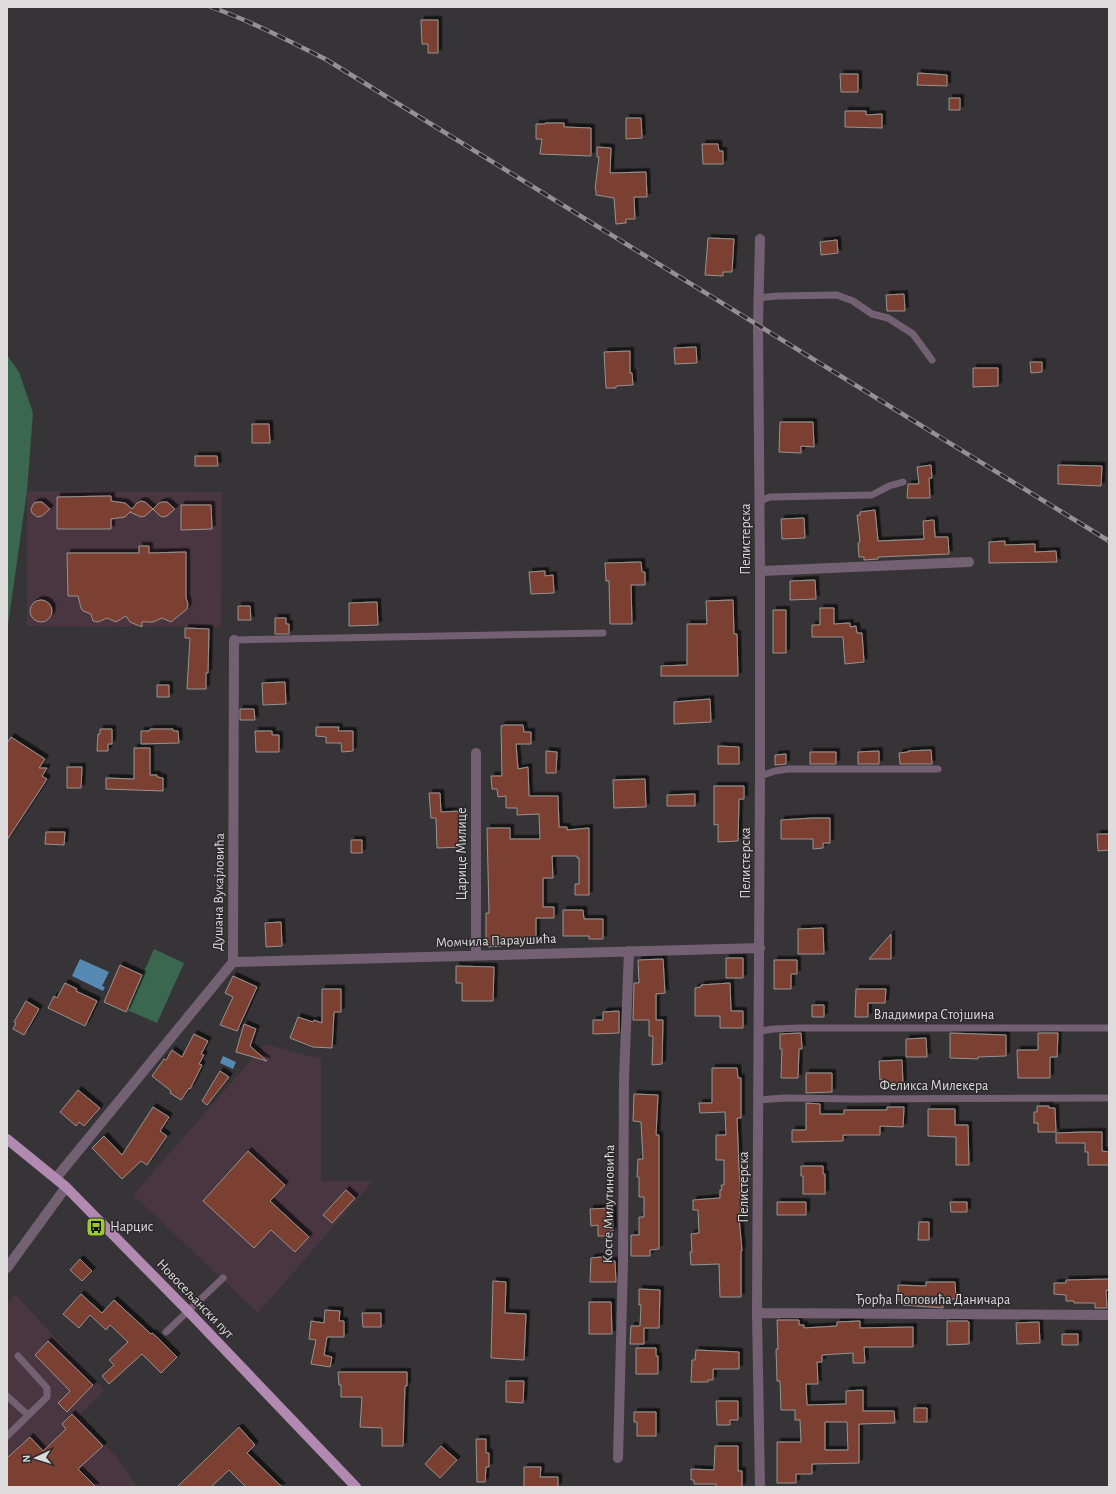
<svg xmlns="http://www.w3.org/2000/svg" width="1116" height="1494" viewBox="0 0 1116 1494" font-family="'Alegreya Sans',sans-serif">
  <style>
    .industrial { fill: #493640 }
    .green { fill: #3b6650 }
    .water { fill: #5789b5 }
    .building { fill: #7b3f31; stroke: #979392; fill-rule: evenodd; filter: url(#shadow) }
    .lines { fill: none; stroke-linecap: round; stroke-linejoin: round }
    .lane { stroke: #746073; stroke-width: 7 }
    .street { stroke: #746073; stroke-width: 10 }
    .primary { stroke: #b189b1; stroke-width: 10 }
    .rail-casing { stroke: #939193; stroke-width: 4.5 }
    .rail { stroke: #2c2a2c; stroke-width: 3; stroke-dasharray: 9; stroke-linecap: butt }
    .labels { text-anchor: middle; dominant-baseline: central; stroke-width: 3; stroke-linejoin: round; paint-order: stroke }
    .street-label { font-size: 14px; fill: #dddbdc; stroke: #2c2a2c }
    .poi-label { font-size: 14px; fill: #dddbdc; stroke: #2c2a2c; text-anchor: start }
  </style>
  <defs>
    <filter id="shadow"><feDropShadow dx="3.5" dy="-3.5" stdDeviation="0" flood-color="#0009"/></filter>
  </defs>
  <rect width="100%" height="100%" fill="#363436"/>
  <path class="industrial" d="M27 491 222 492 221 627 27 626Z
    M265 1044 321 1059V1181H373L258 1313 133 1195Z
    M15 1294 104 1390 79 1416 117 1458 138 1487H7V1304Z"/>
  <path class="green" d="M7 355 19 372 33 413 27 491 7 632Z
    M154 949 184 963 157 1023 127 1010Z"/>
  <path class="water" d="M80 959 109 972 102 986 105 987 103 991 72 976Z
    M223 1056 236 1062 233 1069 220 1063Z"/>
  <path class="building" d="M421 20H438V53H428V44H422Z
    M918 73 947 75V86L917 85Z
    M840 74H858V92H841Z
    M949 98H960V110H949Z
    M845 111H866V115L882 114V128L845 127Z
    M626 118H641L642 138 626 139Z
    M545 123H564V127L591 128V156L540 154 542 139H536V124H545Z
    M702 144H718L719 151H723V164H703Z
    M597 147 611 148 610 173 646 172 647 197H634L635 219H626V223L616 224 614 198 596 195V190L595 189 599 157H597Z
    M708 238 734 239 732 272H723V276L705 275Z
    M837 240 838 253 821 255 820 242Z
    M904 294 905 311H887L886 295Z
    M696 347 697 363 675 364 674 348Z
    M630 351V373H632L633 385 616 386V388H606L604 352Z
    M1030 362H1042V372L1031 373Z
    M973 368H998V386L973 387Z
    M780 422H813L814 447 801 446V453L779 452Z
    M252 424H269L270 443H252Z
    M195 456H217L218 466H195Z
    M931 465 932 478H929L930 498H907L908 484H919L917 467Z
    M1058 465 1102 466 1101 486 1058 484Z
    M111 496V501L125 503 132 509 137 503 141 501 145 502 153 509 145 516 141 517 130 512 131 511 125 517 111 519V529H57V497Z
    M38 502H42L50 509 42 516 37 517 32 513 31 509 34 503Z
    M162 502H167L175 509 167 516 162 517 159 515 153 509 159 503Z
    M181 505H211L212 529 181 530Z
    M875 510 878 541 924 539 923 521 934 520 935 537H948L949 554 878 557V559L864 560V557H859L858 543 860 542 857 515H860V512Z
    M804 518 805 538 782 539 781 519Z
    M1005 541V545L1035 544V552L1056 551 1057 562 989 563V542Z
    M139 546H149V553L186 552V598L188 604 187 609 171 622 162 618 153 622H142V627L130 622 126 616 116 622 107 618 98 622 93 621 91 614 83 611 81 608 78 596H68L67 553H139Z
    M641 562 642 572H645V585H631L632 624H610L609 581H606L605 563Z
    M545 571V576L553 575 554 593 531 594 529 572Z
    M815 580 816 599 790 600V581Z
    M30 611a11 11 0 1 1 22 0a11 11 0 1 1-22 0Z
    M733 600 734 634H737L738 676H661V666L687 665V624H707L706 601Z
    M377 602 378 625 349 626V603Z
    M238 606H250L251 620H238Z
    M820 608H834V624L850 623V627L856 626 857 633H862L864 662 845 664 843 637H812V625H820Z
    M773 610H786V653H773Z
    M275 618H286V624H289V634H275Z
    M185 628 209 629 208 673H206V689H187L190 638H185Z
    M285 682 286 704 263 705 262 683Z
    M157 685H169V697H157Z
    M710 699 711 722 674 724V702Z
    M240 709H254L255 720H240Z
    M504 725H523L524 732H531V744H516L518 769 528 767 529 796H558L559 827H567V830L589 828V895H575V884H579V858H577V856H552L553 878H543V907H554V918H536V941L501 942V946L488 947V942H486V913H489L487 828H510V839H540L539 814 517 815V808H506V796L498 797 497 789H492L491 776H502L501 726Z
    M316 727H339L338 731H353V751L342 752 341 743H326V737L316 736Z
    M100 729H112V744H108V751H97L98 734H100Z
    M150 729H173V731H178L179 743 141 744V731H149Z
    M255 731H272V735H279V752H256Z
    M11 737 45 759 39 768H47L42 776 47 779 7 840V743Z
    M718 746 739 747V764H718Z
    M134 748H150V775H157V777L163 778V791L106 789V778L134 779Z
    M931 750 932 764H900L899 753 908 752V751Z
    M546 751 557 752 556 773H546Z
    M879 751V764H858V752Z
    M810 752H836V764H810Z
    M786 754V764L775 765V755Z
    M67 767H82L81 788H67Z
    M645 779 646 807 614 808 613 780Z
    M714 786H744V799H739L738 841 718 842V824L714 825Z
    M429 793H440L441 812 460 811 461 847 437 848 436 818H431Z
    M695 794V806H667V795Z
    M813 818H830V843H823V848L813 849V839H781V820Z
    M46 832H65L64 845 45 844Z
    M1097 834H1109V850L1098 851Z
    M351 840H362V853H351Z
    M563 910H583L584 919H603V939H589V936H563Z
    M281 922 282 946 266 947 265 923Z
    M823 928 824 954H798V929Z
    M891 934V959H869Z
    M726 958H743V978H726Z
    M663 959 665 993 656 994V1020H663L662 1064 652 1065 653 1036H649V1020H633L634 983H639L638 960Z
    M774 960H797V974H791V989H774Z
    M120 965 142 975 126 1012 104 1002Z
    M456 966 494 967 493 1001H462V983H456Z
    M233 976 257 987 237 1031 220 1025 233 997 225 993Z
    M65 983 77 989 76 991 97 1001 85 1026 48 1008 54 996 57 998Z
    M730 983 731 1011H743V1028H720V1016H695V988L701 987V985Z
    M322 989H341V1012H334L332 1048 313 1047 290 1038 298 1017 313 1022 314 1020 322 1023Z
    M856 989H886L885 1003H868V1017H855Z
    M26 1001 39 1009 24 1035 13 1029 16 1023 14 1022Z
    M812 1005H824V1017H812Z
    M619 1011V1033L593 1034V1020H603V1012Z
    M244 1024 256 1029 250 1046 267 1061 236 1052Z
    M801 1033 802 1049H799L798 1078H781L782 1049H780V1034Z
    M950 1033 1006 1035V1056L978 1057V1059L950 1058Z
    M1038 1033H1058L1057 1057H1050V1078H1018L1017 1050H1038Z
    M194 1034 208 1041 201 1054 204 1055 199 1064 202 1065 190 1089 189 1088 181 1100 170 1093 171 1091 152 1076 164 1059 166 1060 172 1050 182 1057Z
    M926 1038 927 1057H906V1039Z
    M902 1060 903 1084 888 1085 887 1080H880L879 1061Z
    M712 1068H737L738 1078H741V1118H737L741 1217H739L742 1251H741V1297H720L719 1264 691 1265 690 1252H692L691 1234 699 1233 698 1210H693V1200L720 1198V1190H722L721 1185H724V1160H716V1135H726L725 1112 700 1113 699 1103H712Z
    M220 1071 229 1077 207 1105 202 1101Z
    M806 1073H832V1092L806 1093Z
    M78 1090 100 1108 84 1126 79 1122 76 1126 60 1112Z
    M634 1094 658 1095 656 1135H659V1249L650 1250V1256H631V1235H639V1217H644V1197H639V1177H637L638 1159H643L641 1122 633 1121Z
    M806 1103 820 1104V1114H844V1110H887V1107H904L903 1127 880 1126V1135H843V1141L792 1142V1130H806Z
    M1037 1106H1049V1108H1055L1056 1132H1038V1123H1034V1112H1037Z
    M153 1107 169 1117 160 1131 167 1136 147 1165 141 1161 122 1179 92 1148 104 1136 122 1155Z
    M928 1109H955V1125H968L969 1165H956V1137L928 1136Z
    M1085 1132H1102V1151L1109 1152V1165H1088V1152H1085V1143H1056V1133Z
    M248 1151 285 1185 270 1201 309 1237 295 1252 271 1230 254 1248 203 1201Z
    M801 1166H823V1174H825V1194H803V1176H801Z
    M346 1190 355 1198 332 1223 323 1215Z
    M777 1202H806V1215H777Z
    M950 1202H967V1212H951Z
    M612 1208 613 1231H610V1236H598V1225L591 1226 590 1209Z
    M919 1222H929V1240H918Z
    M601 1257 604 1258V1261H615L616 1282H590L591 1258Z
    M80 1259 92 1271 82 1281 70 1270Z
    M1109 1279V1290H1106L1107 1308H1095V1303H1074V1301H1066V1295L1054 1294V1283H1066V1280Z
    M493 1281 506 1282 505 1313 526 1314 524 1360 491 1358Z
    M926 1282H955L956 1299H943V1308L903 1305V1300H898V1285L926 1286Z
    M639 1289 660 1290 659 1328H644V1344H630L631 1326H640L641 1305H639Z
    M81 1294 102 1313 114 1300 151 1334 152 1333 158 1338 177 1357 161 1373 142 1354 109 1384 102 1376 114 1365 109 1360 128 1342 110 1325 106 1330 90 1315 79 1328 63 1314Z
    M589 1302H611L612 1334H589Z
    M325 1310 340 1311 339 1321H344V1337H327L324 1355 332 1357 330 1367 311 1364 316 1340 309 1339 311 1321 324 1323Z
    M362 1313H381V1327H363Z
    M777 1320H799V1325H804V1328L837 1326V1322L860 1321V1328L913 1327V1347H864L865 1363H853V1353L822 1355V1362H817L818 1384H806L807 1405 846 1404V1391L863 1390V1411H894L895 1423 859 1424V1463L812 1464V1474H796V1483H777V1442H801L800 1420H795V1410H781L780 1381H777L776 1349H778ZM825 1422H847L848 1450H825Z
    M947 1321H968V1322H969V1344L947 1345Z
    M1039 1322 1040 1343 1017 1344 1016 1323Z
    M1062 1334H1078V1345H1062Z
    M48 1341 93 1385 67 1412 58 1403 70 1391 35 1355Z
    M636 1348H656V1356H658V1374H636Z
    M696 1350 739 1352V1369H713V1380H708V1382H691L692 1360H695Z
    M338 1372H407V1386H405L403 1446H382V1428L360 1427 362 1397H341V1385H339Z
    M506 1381H524L523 1403 506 1402Z
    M716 1401H738V1420H730V1425H717Z
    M914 1408H927V1422H914Z
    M634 1412H656V1436H637V1422H634Z
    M72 1414 103 1446 78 1469 96 1487H7V1458L30 1437 43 1451 66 1429 62 1424Z
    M239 1427 255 1445 247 1453 282 1487H246L229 1470 211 1487H177Z
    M476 1439H486V1453H489V1467H486L485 1482H477Z
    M441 1446 457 1460 440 1478 425 1464Z
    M715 1446H738V1471H742V1487H716V1484H694V1480H691V1469L714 1470Z
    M524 1467H541L540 1477H558V1487H524Z"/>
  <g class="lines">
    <path class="lane" d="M758 298 778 296 837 295 853 301 872 314 888 318 913 334 932 360
      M759 501 770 497 872 495 889 486 903 482
      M234 640 603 633
      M760 776 775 771 788 769H938
      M759 1031 774 1029 800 1028H1109
      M759 1100 784 1098 853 1099 1109 1098
      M166 1332 223 1278
      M7 1396 28 1415
      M7 1436 47 1397V1388L18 1356"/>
    <path class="street" d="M760 239 758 324 760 571V776L757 1313 760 1487
      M760 571 969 562
      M476 753V955
      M233 962 760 948
      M56 1178 233 962 234 640
      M7 1268 66 1187
      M757 1313 1109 1315
      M618 1458 623 1261 624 1079 629 951"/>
    <path class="primary" d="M7 1139 66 1187 187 1310 356 1487"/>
    <defs>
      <path id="rail" d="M211 7C251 21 289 41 327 60L1109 541"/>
    </defs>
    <use href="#rail" class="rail-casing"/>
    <use href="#rail" class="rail"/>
  </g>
  <defs>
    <symbol id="bus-square" viewBox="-11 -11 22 22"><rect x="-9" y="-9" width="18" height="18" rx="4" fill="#9eca2e" stroke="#2c2a2c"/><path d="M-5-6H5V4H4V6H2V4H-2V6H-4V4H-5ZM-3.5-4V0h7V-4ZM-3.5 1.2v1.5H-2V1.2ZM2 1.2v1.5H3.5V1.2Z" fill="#111"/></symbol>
  </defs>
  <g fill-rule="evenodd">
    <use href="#bus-square" x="85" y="1216" width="22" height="22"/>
  </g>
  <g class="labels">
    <g class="street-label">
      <text transform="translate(746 539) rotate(-90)">Пелистерска</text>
      <text transform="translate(462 854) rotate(-90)">Царице Милице</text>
      <text transform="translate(746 863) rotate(-90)">Пелистерска</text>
      <text transform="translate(219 892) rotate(-89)">Душана Вукајловића</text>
      <text transform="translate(496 941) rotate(-2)">Момчила Параушића</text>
      <text x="934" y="1015">Владимира Стојшина</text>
      <text x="934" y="1086">Феликса Милекера</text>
      <text transform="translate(744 1187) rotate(-90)">Пелистерска</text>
      <text transform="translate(609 1204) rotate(-89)">Косте Милутиновића</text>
      <text transform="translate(195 1299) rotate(46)">Новосељански пут</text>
      <text x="933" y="1300">Ђорђа Поповића Даничара</text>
    </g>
    <g class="poi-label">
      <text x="110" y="1227">Нарцис</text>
    </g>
  </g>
  <rect width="1116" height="1494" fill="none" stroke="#dddbdc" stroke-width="16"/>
  <g transform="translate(36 1458) rotate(266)" stroke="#2c2a2c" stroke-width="3" paint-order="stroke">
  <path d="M0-3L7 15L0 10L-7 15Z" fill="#dddbdc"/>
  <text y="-6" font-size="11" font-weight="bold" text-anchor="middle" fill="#dddbdc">N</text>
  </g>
</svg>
